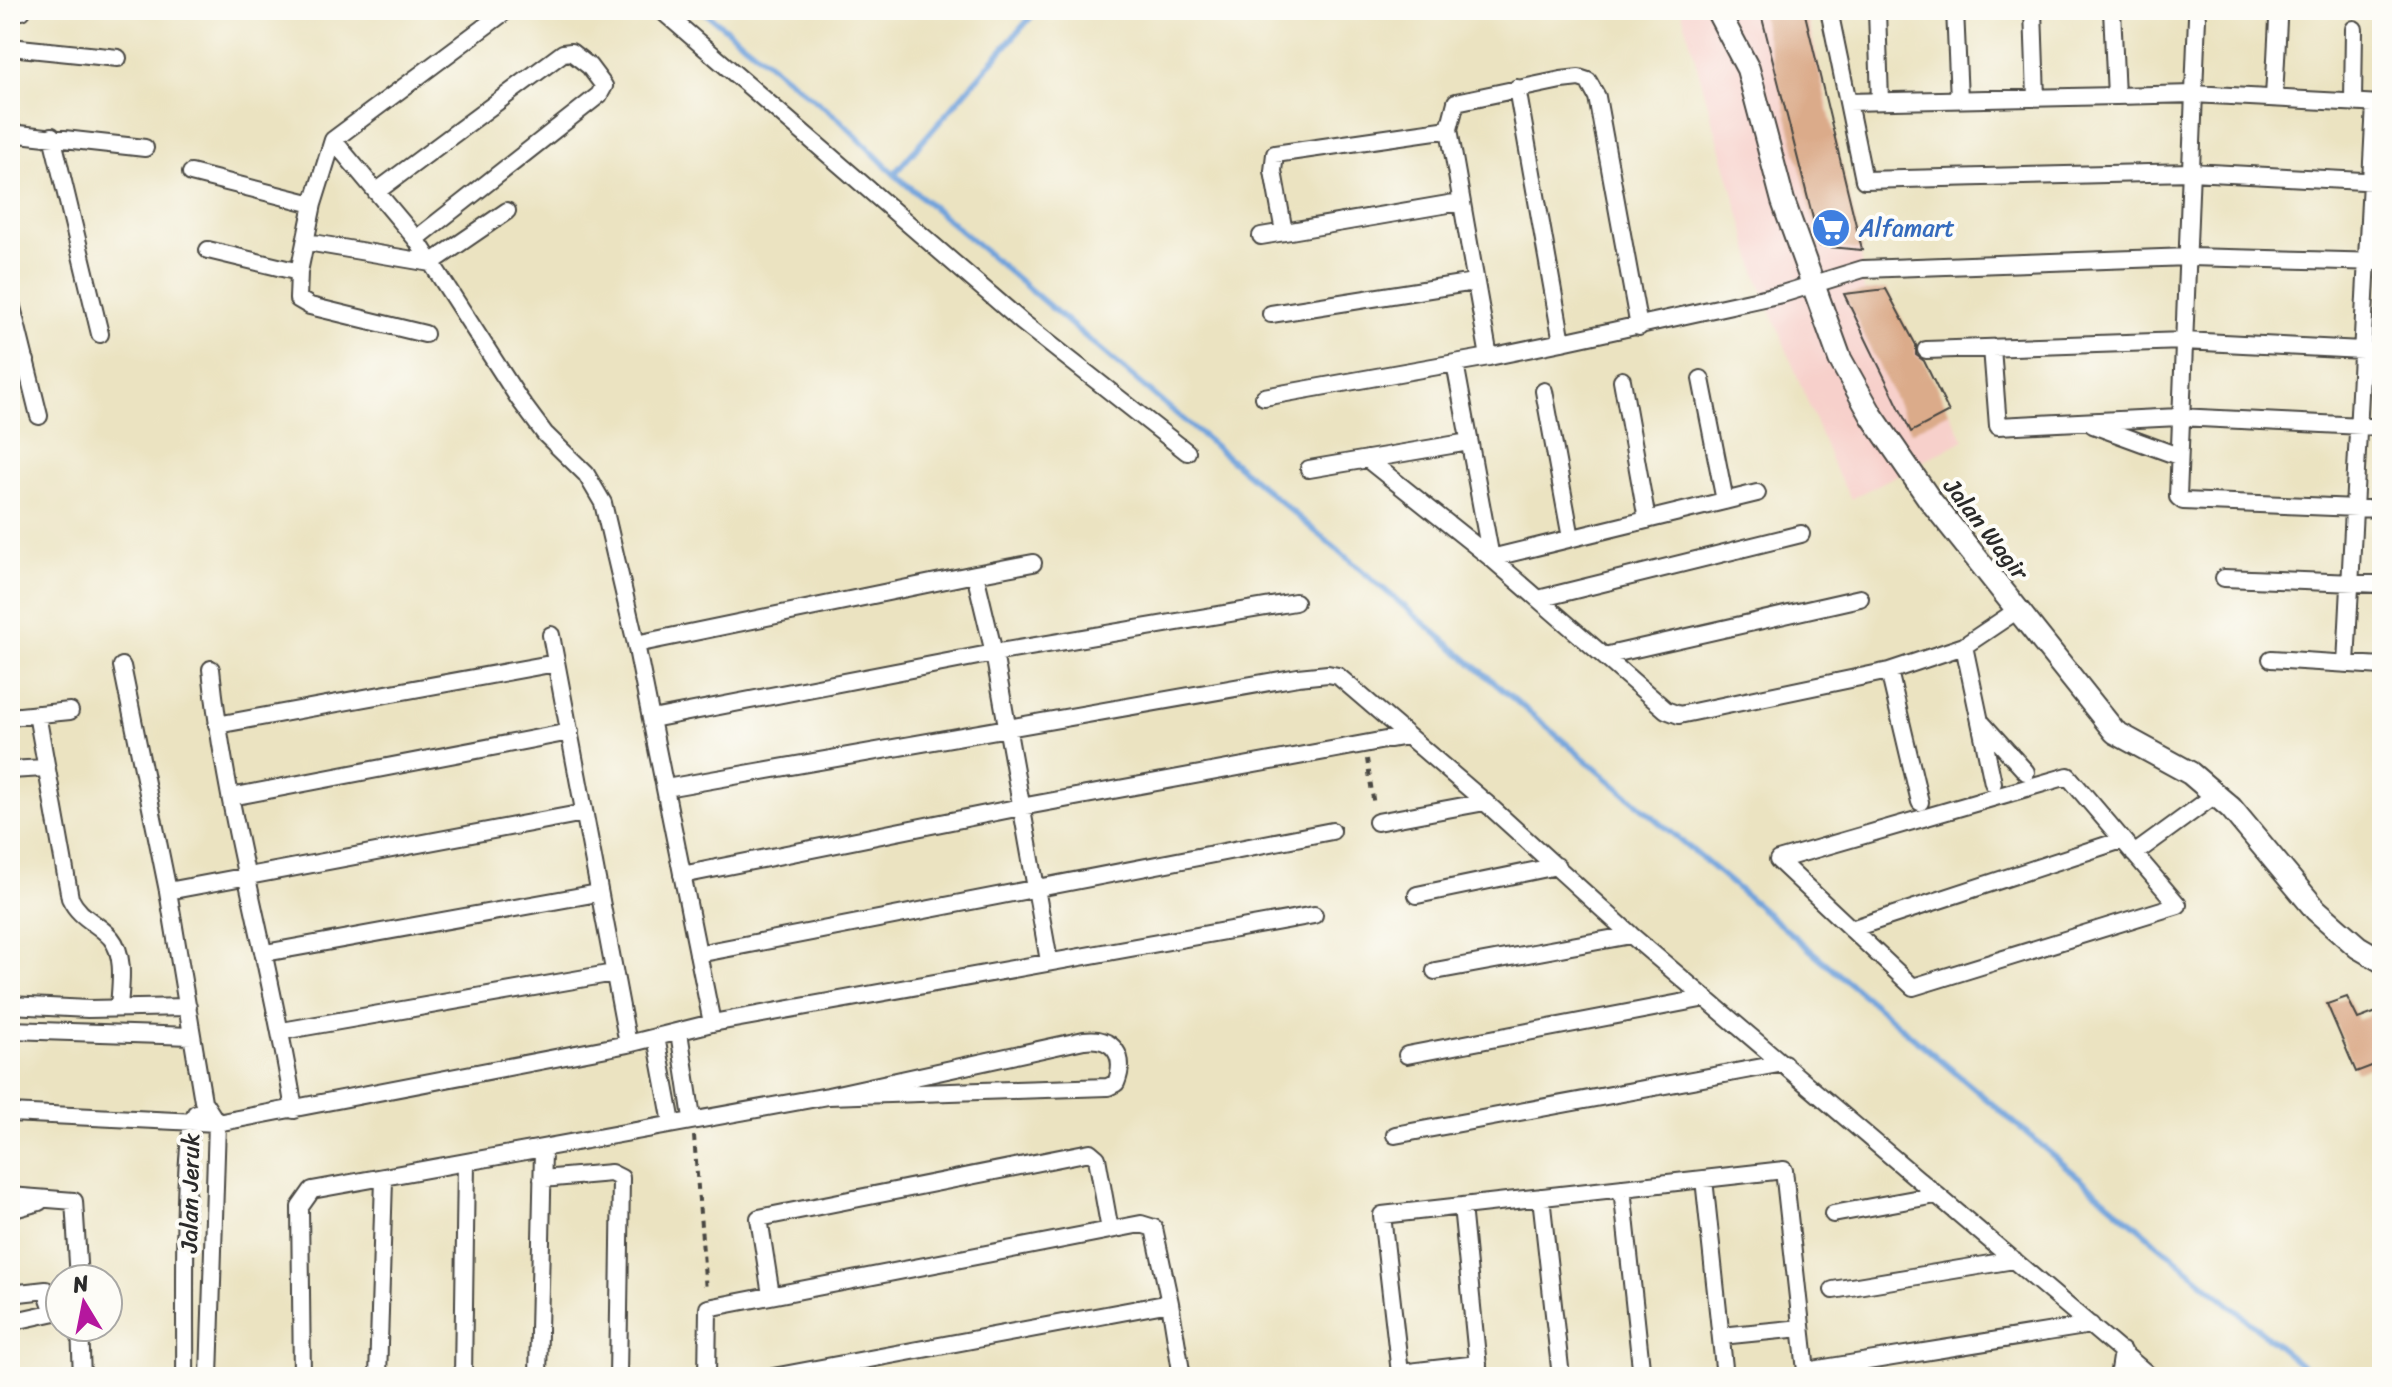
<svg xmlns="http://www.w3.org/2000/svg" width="2392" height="1387" viewBox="0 0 2392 1387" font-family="Sriracha,sans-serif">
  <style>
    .built { fill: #f7d0cb }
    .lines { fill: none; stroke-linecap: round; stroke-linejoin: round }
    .stream { stroke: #70a2db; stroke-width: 6 }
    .building { fill: #dbab8a }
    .street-casing { stroke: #484742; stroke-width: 20 }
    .secondary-casing { stroke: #484742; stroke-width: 26 }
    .path { stroke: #484742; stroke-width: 4; stroke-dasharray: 6 6; stroke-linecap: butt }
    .street { stroke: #fff; stroke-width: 16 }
    .secondary { stroke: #fff; stroke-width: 22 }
    .labels { text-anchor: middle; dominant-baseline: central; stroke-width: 8; stroke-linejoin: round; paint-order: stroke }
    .shop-label { font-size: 24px; fill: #366cbe; stroke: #fdfcf7; text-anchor: start }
    .street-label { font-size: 24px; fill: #2b2b2b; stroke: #fdfcf7 }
  </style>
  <rect width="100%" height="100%" fill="#fdfcf7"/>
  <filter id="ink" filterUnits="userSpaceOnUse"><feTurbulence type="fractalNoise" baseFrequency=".0125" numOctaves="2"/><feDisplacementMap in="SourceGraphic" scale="16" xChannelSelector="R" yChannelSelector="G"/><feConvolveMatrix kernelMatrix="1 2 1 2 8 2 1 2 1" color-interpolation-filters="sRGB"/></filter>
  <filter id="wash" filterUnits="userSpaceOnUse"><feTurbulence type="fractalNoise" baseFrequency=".006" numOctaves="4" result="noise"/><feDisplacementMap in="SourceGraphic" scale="32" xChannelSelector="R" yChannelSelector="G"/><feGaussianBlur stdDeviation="1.8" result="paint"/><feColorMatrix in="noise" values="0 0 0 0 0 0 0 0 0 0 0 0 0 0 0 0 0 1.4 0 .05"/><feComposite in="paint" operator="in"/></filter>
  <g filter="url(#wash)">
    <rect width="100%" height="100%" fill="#ebe3c1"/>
    <path class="built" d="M1681 10H1806L1861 250 1864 291 1886 289 1964 440 1851 499 1835 470 1758 279Z"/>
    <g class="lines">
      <path class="stream" d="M702 10 840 120 894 174 1107 355 2315 1377
        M894 174 1037 10"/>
    </g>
    <g id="blocks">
      <path class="building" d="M1760 10H1804L1862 250 1820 246Z
        M1886 289 1916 345V355L1924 361 1949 412 1911 432 1844 294Z
        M2347 997 2358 1019 2382 1010V1062L2356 1072 2327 1004Z"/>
    </g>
  </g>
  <g filter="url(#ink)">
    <use href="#blocks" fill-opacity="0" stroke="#484742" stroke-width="2"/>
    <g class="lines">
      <defs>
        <path id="street" d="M15 10 22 11
          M661 10 1022 322 1187 452
          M1829 10 1864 180 2191 172 2382 182
          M1877 10 1880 101
          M1955 10 1959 99
          M2033 10 2036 98
          M2112 10 2116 96 2193 94 2382 104
          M2197 17 2178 497 2183 501 2382 509
          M10 47 118 58
          M1517 88 1562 342 1782 294 1863 269 2189 257 2382 262
          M2274 98 2278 20
          M1848 102 2116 96
          M2353 102 2354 29
          M10 133 145 148
          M52 136 100 334
          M333 140 416 239 519 399 545 434 586 474 603 503 636 644 712 1023
          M191 173 313 204
          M376 192 563 53 571 52 589 66 604 86 599 95 416 239
          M1284 232 1273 171 1275 154 1449 129
          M1261 236 1460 202
          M307 242 431 263 507 211
          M208 250 299 272
          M10 299 39 416
          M1271 314 1474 282
          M1639 327 1597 97 1588 81 1579 78 1561 80 1456 102 1449 129 1489 357 1455 363 1491 558 1666 710 1679 715 1889 671 1964 646 2016 611
          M425 334 310 306 298 299 299 272 313 204 333 140 507 10
          M1992 348 1998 426 2179 417 2382 427
          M1926 350 2184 341 2382 351
          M1489 357 1562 342
          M10 364 26 361
          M1701 379 1725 501
          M1622 380 1647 520
          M1544 391 1571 538
          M1264 397 1455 363
          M2093 425 2178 456
          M1367 459 1491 558 1757 493
          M1309 469 1469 442
          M975 574 1033 563
          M2224 578 2382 584
          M1538 599 1801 534
          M551 635 628 1044
          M636 644 975 574 994 653 1049 961
          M1964 646 1993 783
          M1604 656 1860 598
          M2271 659 2382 666
          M2346 664 2375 104
          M122 666 168 891 203 1101 217 1123 209 1377
          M211 669C226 818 271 962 294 1110
          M1889 671 1920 802
          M37 714 70 898C80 919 97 922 111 938 126 956 120 987 119 1008
          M10 717 70 711
          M652 719 994 653 1295 602
          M1981 722 2026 772
          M217 725 556 663
          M10 770 44 768
          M2068 776 2178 905 1913 987 1778 860Z
          M666 788 1298 677 1328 674 1338 676 1485 802 1631 935 2151 1377
          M231 797 570 732
          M1377 822 1485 802
          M2134 854 2215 795
          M682 875 1021 807 1407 736
          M168 891 584 813
          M1417 895 1557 866
          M1851 929 2122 840
          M265 953 598 893
          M698 954 1332 831
          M1435 971 1631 935
          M10 1005 88 1009 188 1007
          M10 1030 192 1036
          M282 1031 614 973
          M679 1032 692 1118
          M656 1037 672 1123
          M1407 1055 1706 998
          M10 1113 217 1123 628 1044 712 1023 1314 915
          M1395 1135 1784 1063
          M542 1179 611 1173 621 1178 618 1377
          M1704 1179 1725 1377
          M1622 1188 1642 1377
          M10 1196 74 1201 79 1279
          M1541 1197 1561 1377
          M1462 1206 1479 1377
          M10 1210 39 1202
          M1833 1214 1936 1195
          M1833 1290 2014 1260
          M10 1294 46 1290 54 1312
          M771 1295 759 1218 1090 1152 1097 1158 1110 1230
          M10 1322 60 1311
          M80 1327 82 1377
          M1721 1336 1801 1328
          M1478 1364 1400 1373 1382 1215 1784 1170 1806 1371 2091 1325
          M185 1377C186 1336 181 1135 196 1113
          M302 1377 300 1207 312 1190 828 1096 1084 1040C1113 1036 1127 1056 1116 1083L1108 1087 828 1096
          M378 1377 384 1179
          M463 1377 466 1162
          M538 1377 543 1150
          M707 1377 708 1308 1141 1224 1154 1228 1170 1303
          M773 1377 1170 1303 1182 1377
          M2118 1377 2122 1351"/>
        <path id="secondary" d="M1717 10 1748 69 1783 201 1840 359 1872 416 1930 500 2115 732 2190 773 2231 808 2316 910 2358 947 2382 961"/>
      </defs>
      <use href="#street" class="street-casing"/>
      <use href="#secondary" class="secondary-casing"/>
      <path class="path" d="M1367 759 1374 806
        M694 1136 706 1291"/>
      <use href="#street" class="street"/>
      <use href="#secondary" class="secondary"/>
    </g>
  </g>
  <defs>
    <symbol id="supermarket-disc" viewBox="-11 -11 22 22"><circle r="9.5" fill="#3f7fe0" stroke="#fdfcf7"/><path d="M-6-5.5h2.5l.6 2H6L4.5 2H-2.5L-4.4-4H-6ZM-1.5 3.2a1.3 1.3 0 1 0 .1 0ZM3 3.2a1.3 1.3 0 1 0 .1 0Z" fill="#fff"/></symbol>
  </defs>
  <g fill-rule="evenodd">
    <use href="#supermarket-disc" x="1809" y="206" width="44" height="44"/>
  </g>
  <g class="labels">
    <g class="shop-label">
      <text x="1859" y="228">Alfamart</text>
    </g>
    <g class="street-label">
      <text transform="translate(1986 529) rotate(52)">Jalan Wagir</text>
      <text transform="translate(190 1193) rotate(-89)">Jalan Jeruk</text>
    </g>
  </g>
  <rect width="2392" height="1387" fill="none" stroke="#fdfcf7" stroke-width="40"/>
  <g transform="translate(84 1303) rotate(350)"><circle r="38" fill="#fdfcf7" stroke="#a9a8a5" stroke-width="2"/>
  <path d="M0-6L14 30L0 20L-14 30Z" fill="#b5179e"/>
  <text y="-12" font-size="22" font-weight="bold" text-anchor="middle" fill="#2b2b2b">N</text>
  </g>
</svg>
